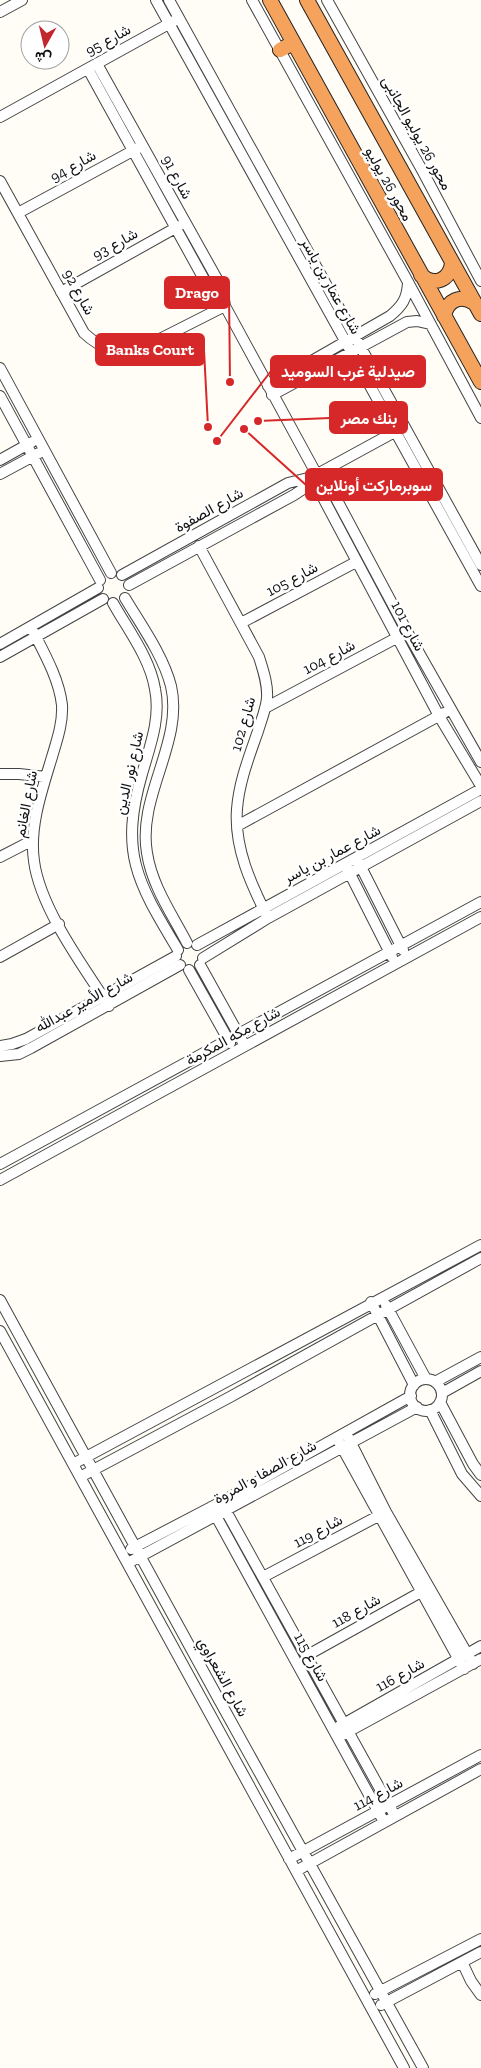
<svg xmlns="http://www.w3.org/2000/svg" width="481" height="2068" viewBox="0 0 481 2068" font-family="'Zilla Slab',Vazirmatn,serif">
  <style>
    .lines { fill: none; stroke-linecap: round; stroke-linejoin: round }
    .minor-casing { stroke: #444; stroke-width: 12 }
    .highway-casing { stroke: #222; stroke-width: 16 }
    .minor { stroke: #fff; stroke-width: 10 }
    .highway { stroke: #f5a25d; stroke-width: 14 }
    .labels { text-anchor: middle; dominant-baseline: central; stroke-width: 5; stroke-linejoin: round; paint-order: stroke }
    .street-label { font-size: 15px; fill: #111; stroke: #fff }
    .leader { fill: none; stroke: #d62828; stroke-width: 2 }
    .callout-dot { fill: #d62828; stroke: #fff; stroke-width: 2 }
    .callout { fill: #d62828; stroke: #d62828; stroke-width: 2 }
    .callout-label { font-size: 16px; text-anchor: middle; font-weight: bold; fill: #fff }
  </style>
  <rect width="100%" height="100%" fill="#fffdf5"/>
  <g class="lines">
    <defs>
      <path id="minor" d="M156 0 481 586
        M169 0 481 565
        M252 0 408 282 481 418
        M327 0 422 170 481 281
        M0 12 22 0
        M97 64 222 288 225 306 317 475
        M88 69 211 292 216 299 225 306
        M0 117 174 21
        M0 181 84 333C102 350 119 354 142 348L225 306
        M18 213 138 148
        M61 292 179 226
        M0 368 111 573
        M268 386 390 316C402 306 407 299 408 283
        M272 395 407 322 417 321 430 324
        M0 396 100 580
        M0 460 32 442
        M322 472 410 637 481 762
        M0 474 39 453
        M312 477 439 716 481 786
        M199 546 259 657C263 670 268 684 267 698 266 709 261 721 258 731 249 757 239 782 237 809 234 848 251 884 268 918
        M122 575 288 483 312 477
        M129 585 294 495 303 489 312 477 400 429
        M125 598C141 625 163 655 171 686 184 742 137 796 147 853 152 886 172 914 187 943
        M113 603C128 630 150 658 155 689 161 718 150 746 142 774 119 854 138 883 178 950
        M241 623 356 562
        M31 627C43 651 59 678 62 705 63 723 57 740 52 757 42 790 29 827 34 861 40 908 83 966 109 1006
        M0 644 98 588
        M0 657 103 599
        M265 708 402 635
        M0 774H19L46 777
        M237 826 444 713
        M0 857 33 840
        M359 863 403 950
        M348 870 392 957
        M197 945 481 789
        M0 957 59 924
        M203 958 268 918 481 801
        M200 965 245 1046
        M189 970 230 1043
        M0 1046 12 1044 26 1039 176 956
        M0 1056 19 1054 31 1048 180 965
        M0 1164 481 902
        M0 1180 481 917
        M0 1300 218 1698 423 2068
        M371 1302 414 1385
        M386 1305 426 1379
        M0 1331 404 2068
        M410 1395a16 16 0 1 1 32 0a16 16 0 1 1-32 0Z
        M435 1382 481 1357
        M442 1393 481 1371
        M440 1402 473 1464 481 1475
        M430 1410 462 1474 481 1496
        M348 1437 386 1512 473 1664
        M339 1442 464 1669
        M73 1464 481 1245
        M80 1477 230 1397 481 1258
        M221 1502 395 1816
        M211 1507 384 1822
        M131 1549 221 1502 411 1396
        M128 1563 417 1407
        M263 1577 384 1513
        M306 1656 421 1592
        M338 1727 481 1646
        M342 1735 481 1659
        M289 1859 481 1755
        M296 1871 481 1769
        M462 1962 471 1981 481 1995
        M375 1994 481 1939
        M381 2005 481 1952"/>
      <path id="highway" d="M270 0 481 382
        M307 0 481 314
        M280 50 293 43
        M421 275C434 287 450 280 452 263
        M444 316C447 300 461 294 474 303"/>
    </defs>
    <use href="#minor" class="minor-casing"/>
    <use href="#highway" class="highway-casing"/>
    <use href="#minor" class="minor"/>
    <use href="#highway" class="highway"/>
  </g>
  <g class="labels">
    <g class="street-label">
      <text transform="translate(108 40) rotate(-29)">شارع 95</text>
      <text transform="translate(417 133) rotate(61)">محور 26 يوليو الجانبى</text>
      <text transform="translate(73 166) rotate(-29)">شارع 94</text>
      <text transform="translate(177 177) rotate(62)">شارع 91</text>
      <text transform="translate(389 184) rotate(61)">محور 26 يوليو</text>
      <text transform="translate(115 244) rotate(-29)">شارع 93</text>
      <text transform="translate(331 286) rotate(61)">شارع عمار بن ياسر</text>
      <text transform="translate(79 292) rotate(61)">شارع 92</text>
      <text transform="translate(209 510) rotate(-29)">شارع الصفوة</text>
      <text transform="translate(292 579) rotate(-28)">شارع 105</text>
      <text transform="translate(408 626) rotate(62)">شارع 101</text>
      <text transform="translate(329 657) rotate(-28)">شارع 104</text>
      <text transform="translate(243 724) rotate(-74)">شارع 102</text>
      <text transform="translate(129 773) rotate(-77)">شارع نور الدين</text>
      <text transform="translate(26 804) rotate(-79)">شارع الغانم</text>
      <text transform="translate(332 854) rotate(-28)">شارع عمار بن ياسر</text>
      <text transform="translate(84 1002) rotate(-29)">شارع الأمير عبدالله</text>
      <text transform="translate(233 1036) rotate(-29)">شارع مكه المكرمة</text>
      <text transform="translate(265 1472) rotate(-29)">شارع الصفا و المروة</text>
      <text transform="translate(318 1531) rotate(-28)">شارع 119</text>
      <text transform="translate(356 1611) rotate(-29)">شارع 118</text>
      <text transform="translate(311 1657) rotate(61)">شارع 115</text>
      <text transform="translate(400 1675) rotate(-29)">شارع 116</text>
      <text transform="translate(223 1677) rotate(61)">شارع الشعراوي</text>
      <text transform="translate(378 1794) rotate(-28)">شارع 114</text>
    </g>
  </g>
  <path class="leader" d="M230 382L229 292M208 427L204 350M217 441L271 371M258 421L330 418M244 429L306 485"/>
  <g class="callout-dot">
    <circle cx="230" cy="382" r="5"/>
    <circle cx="208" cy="427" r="5"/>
    <circle cx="217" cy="441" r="5"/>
    <circle cx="258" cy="421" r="5"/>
    <circle cx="244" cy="429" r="5"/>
  </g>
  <g class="callout">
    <rect x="165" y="277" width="64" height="31" rx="5"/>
    <rect x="96" y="334" width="108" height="31" rx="5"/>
    <rect x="271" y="356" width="154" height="31" rx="5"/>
    <rect x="330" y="402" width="77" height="31" rx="5"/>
    <rect x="306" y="469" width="136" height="31" rx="5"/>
  </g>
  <g class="callout-label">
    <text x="197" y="298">Drago</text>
    <text x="150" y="355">Banks Court</text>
    <text x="348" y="377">صيدلية غرب السوميد</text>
    <text x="369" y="424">بنك مصر</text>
    <text x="374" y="491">سوبرماركت أونلاين</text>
  </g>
  <g transform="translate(45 45) rotate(188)"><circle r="24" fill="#ffffff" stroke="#a0a0a0"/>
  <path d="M0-4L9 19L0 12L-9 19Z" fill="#c4262e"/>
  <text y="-8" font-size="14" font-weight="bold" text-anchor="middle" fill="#111111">ش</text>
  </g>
</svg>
